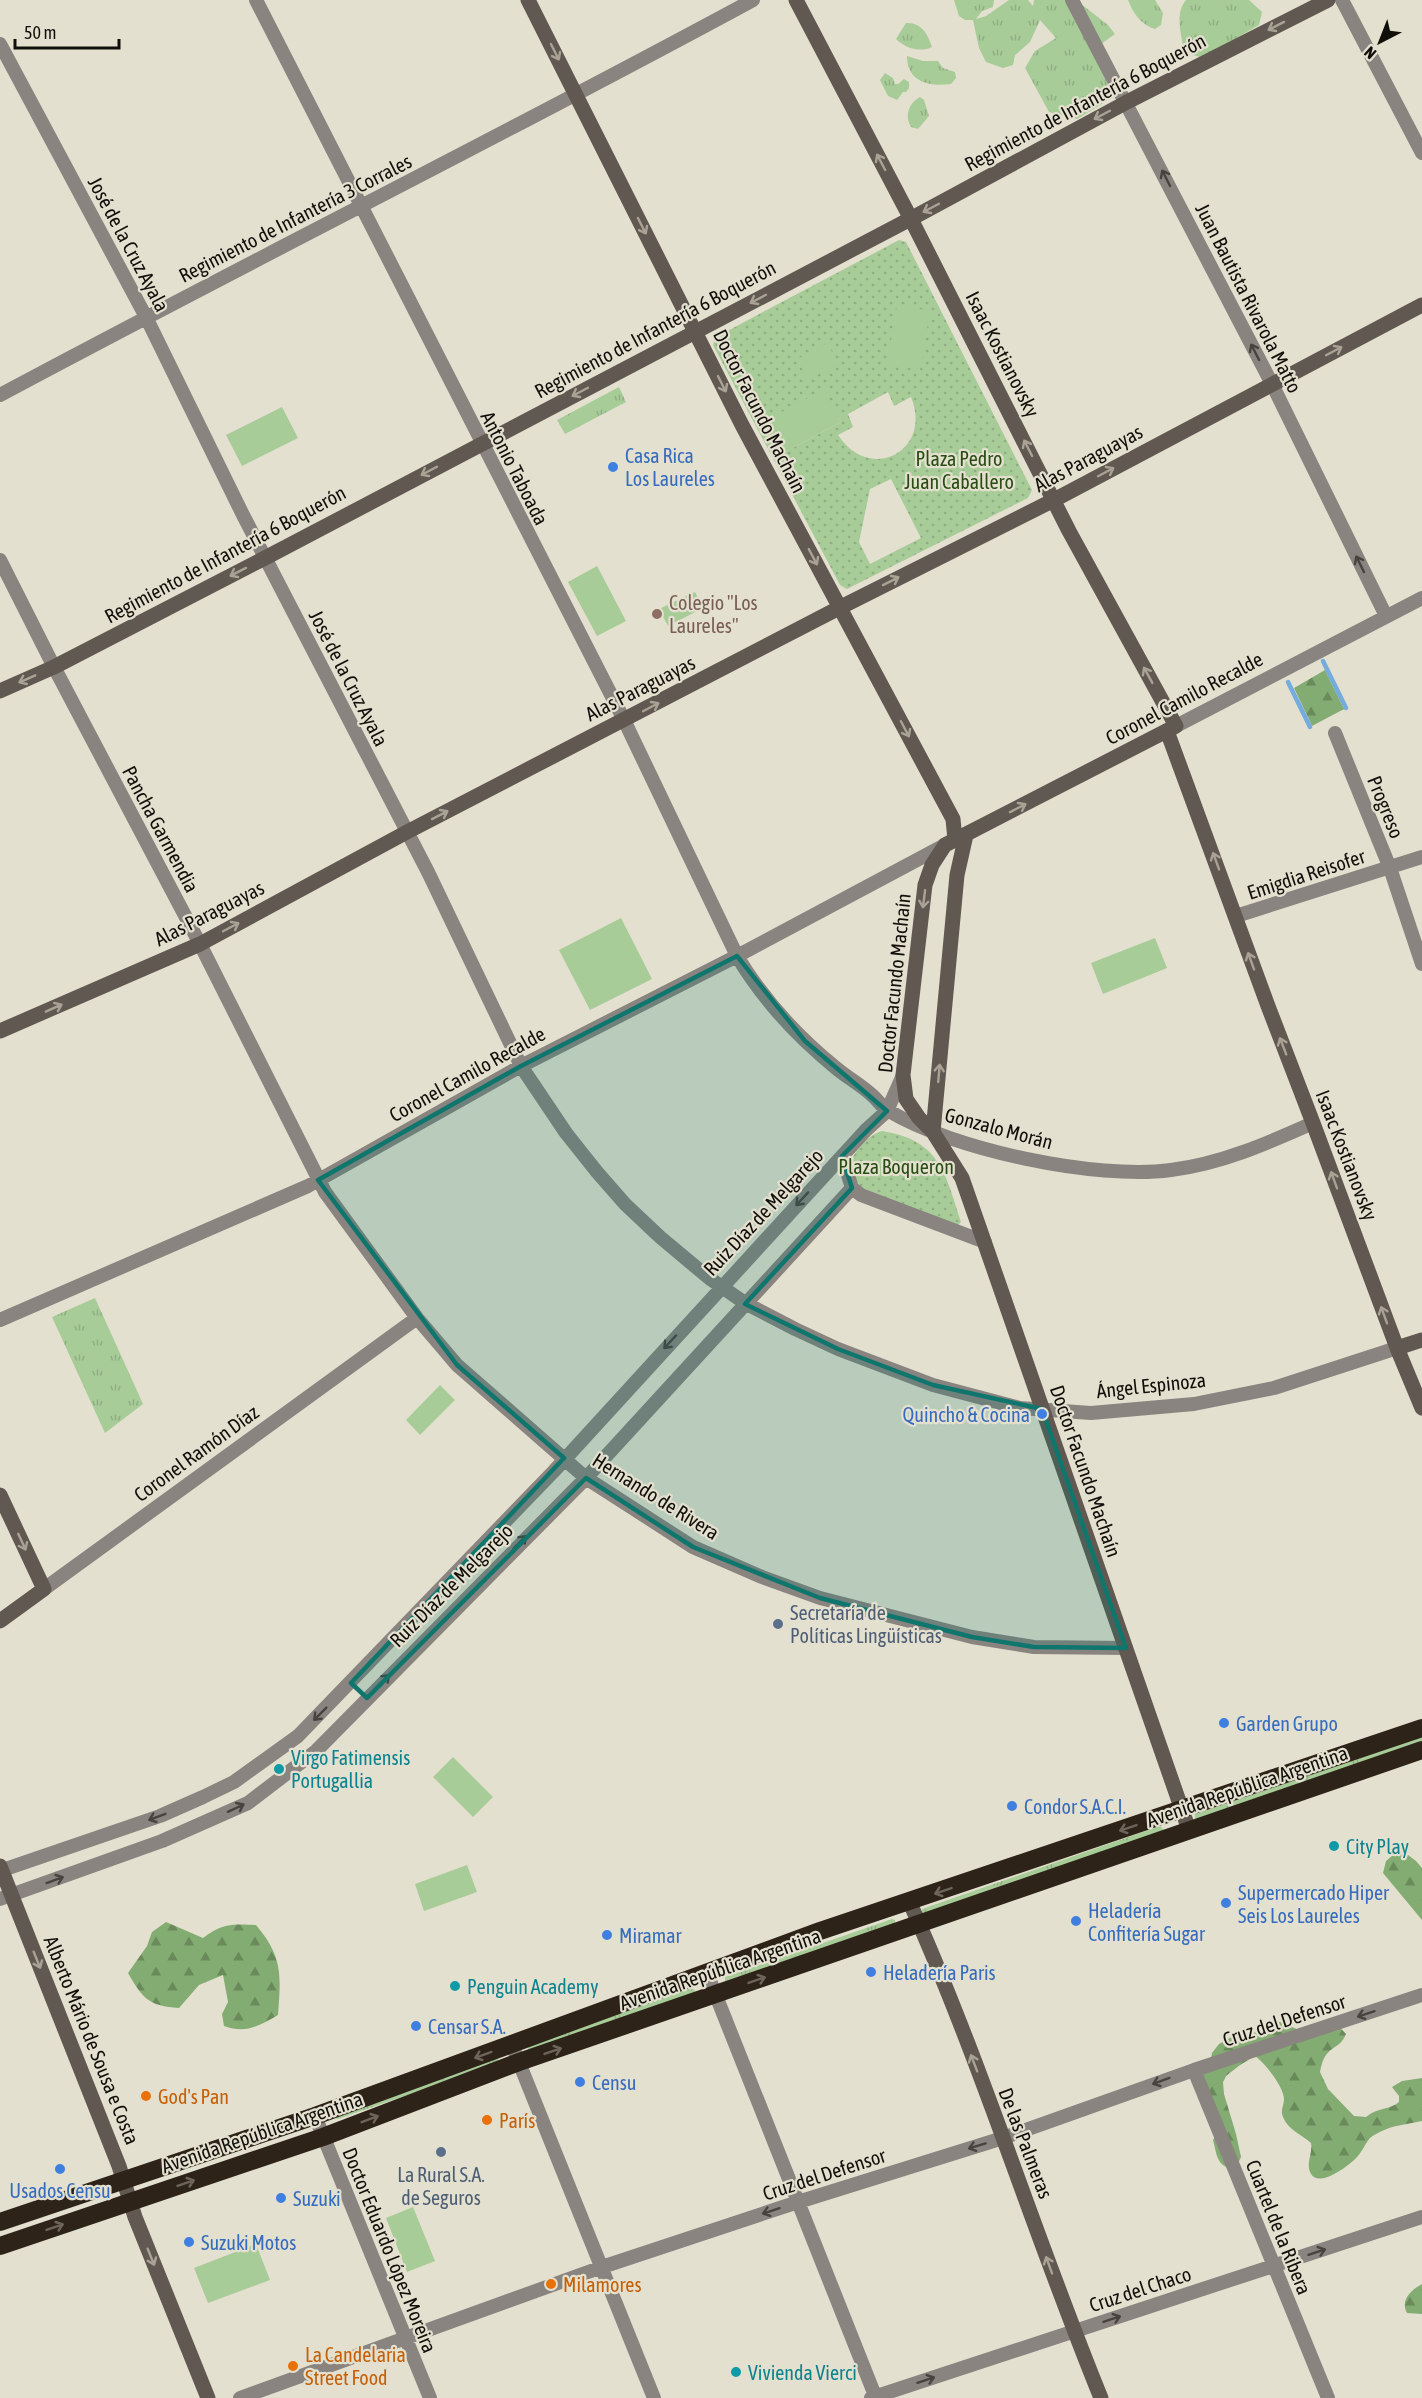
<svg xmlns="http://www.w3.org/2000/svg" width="1422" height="2398" viewBox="0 0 1422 2398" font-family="'Asap Condensed',sans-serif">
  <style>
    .grass { fill: url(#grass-tufts) }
    .forest { fill: url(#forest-firs) }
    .park { fill: url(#park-dots); fill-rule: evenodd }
    .pitch { fill: #a7cc98 }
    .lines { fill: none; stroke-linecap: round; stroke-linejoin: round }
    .stream { stroke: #74acdd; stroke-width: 4.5 }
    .street { stroke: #89847f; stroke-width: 14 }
    .secondary { stroke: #615951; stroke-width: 15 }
    .highway { stroke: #2d2319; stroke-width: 18 }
    .oneway { stroke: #a9a396 }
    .oneway2 { stroke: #47443f }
    .oneway3 { stroke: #6d6559 }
    .marked { fill: #0f766e; fill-opacity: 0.2; stroke: #0f766e; stroke-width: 4.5; stroke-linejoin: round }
    .shop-dot { fill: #3f7fe0; stroke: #e4e0cf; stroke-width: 2 }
    .education-dot { fill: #8d6e63; stroke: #e4e0cf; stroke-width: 2 }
    .service-dot { fill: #5c6f8a; stroke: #e4e0cf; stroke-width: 2 }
    .culture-dot { fill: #0f9aa8; stroke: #e4e0cf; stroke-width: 2 }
    .food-dot { fill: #e8710a; stroke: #e4e0cf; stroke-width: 2 }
    .labels { text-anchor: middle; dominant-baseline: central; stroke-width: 4.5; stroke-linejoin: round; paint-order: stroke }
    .street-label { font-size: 20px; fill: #110f0a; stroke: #e4e0cf }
    .shop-label { font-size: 20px; fill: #366cbe; stroke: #e4e0cf; text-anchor: start }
    .park-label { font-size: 20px; fill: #274d12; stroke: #e4e0cf }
    .education-label { font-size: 20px; fill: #785e54; stroke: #e4e0cf; text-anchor: start }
    .service-label { font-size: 20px; fill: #4e5e75; stroke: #e4e0cf; text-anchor: start }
    .culture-label { font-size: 20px; fill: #0d838f; stroke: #e4e0cf; text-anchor: start }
    .food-label { font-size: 20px; fill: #c56008; stroke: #e4e0cf; text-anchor: start }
  </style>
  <defs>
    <pattern id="grass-tufts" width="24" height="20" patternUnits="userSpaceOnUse" patternTransform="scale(1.5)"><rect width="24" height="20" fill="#a7cc98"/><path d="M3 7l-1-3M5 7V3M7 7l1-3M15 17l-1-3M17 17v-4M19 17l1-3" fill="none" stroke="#8fae82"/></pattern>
    <pattern id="forest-firs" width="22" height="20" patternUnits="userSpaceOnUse" patternTransform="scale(1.5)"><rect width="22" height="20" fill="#83ac72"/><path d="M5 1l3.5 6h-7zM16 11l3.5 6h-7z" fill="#6a8a5c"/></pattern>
    <pattern id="park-dots" width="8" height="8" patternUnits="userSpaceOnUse" patternTransform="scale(1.5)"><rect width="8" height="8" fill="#a7cc98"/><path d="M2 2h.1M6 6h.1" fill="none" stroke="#8fae82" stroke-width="1.8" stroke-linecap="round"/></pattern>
  </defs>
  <rect width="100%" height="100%" fill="#e4e0cf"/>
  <path class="grass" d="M954 0H994L993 7 982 11 976 19 986 16 1009 0H1028L1033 6 1034 0H1076L1108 25 1115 34 1093 50 1108 85 1102 104 1077 119 1049 112 1025 68 1035 51 1056 38 1040 20 1030 42 1015 55 1013 65 1003 68 986 62 979 48 973 20H965L959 16Z
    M1128 0H1155L1163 13 1161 25 1155 29C1141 25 1133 13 1128 0Z
    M1186 0H1249L1262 12 1259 25 1235 39 1209 60 1184 52C1182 36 1174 14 1186 0Z
    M906 23C921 22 928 34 932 47 920 53 905 48 896 39Z
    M907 56 923 61H938L943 68 955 72 956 78 951 84C929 87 907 82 907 56Z
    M885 73 893 78 895 84H898L904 79 909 82V88L906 92H903L897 100 888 96 880 80Z
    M920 97 924 100 929 116 918 129 911 127C904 115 909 103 920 97Z
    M619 387 626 402 565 434 557 420Z
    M95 1298 143 1404 105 1433 52 1317Z
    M1422 1737V1743L1197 1820 1195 1819V1814Z
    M1160 1826 1164 1830 1162 1832 922 1915V1909Z
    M892 1919 895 1920V1924L725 1981V1977Z
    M692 1988 696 1992 528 2050 529 2045Z
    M497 2058 499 2061 497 2064 338 2119 335 2118Z"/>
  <path class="forest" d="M1325 670 1344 709 1312 726 1294 688Z
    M1400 1849 1416 1861 1422 1868V1920L1383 1873 1386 1861Z
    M166 1922 203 1938C222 1923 234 1924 256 1925 283 1957 281 1975 278 2015 259 2026 246 2034 224 2026L222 2014 228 2002 223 1975 199 1985 179 2008C149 2006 143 1999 128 1973L147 1946 152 1932Z
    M1272 2021C1284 2020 1293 2030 1305 2031 1314 2031 1326 2024 1334 2021L1346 2034C1339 2052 1325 2043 1320 2072L1328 2089 1354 2116 1366 2117C1378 2107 1390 2110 1399 2102V2096L1392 2087 1402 2081 1422 2078V2121C1409 2124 1394 2125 1382 2131 1378 2133 1373 2135 1370 2138 1365 2144 1362 2152 1357 2157 1349 2166 1319 2188 1311 2174 1305 2163 1313 2154 1311 2143 1301 2134 1288 2130 1283 2117 1280 2110 1284 2106 1284 2099 1284 2087 1264 2062 1255 2056L1240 2065 1226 2076 1223 2082 1224 2094 1236 2134 1241 2157 1236 2168C1217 2169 1217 2155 1213 2140L1216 2135 1197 2075 1210 2064 1212 2053 1219 2044 1235 2035 1260 2032Z
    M1422 2284V2314L1407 2313C1400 2300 1411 2290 1422 2284Z"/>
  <path class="park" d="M899 240 906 242 1032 490 1028 498 847 589 840 585 713 345 716 337ZM823 390 841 422 785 452ZM888 392 894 406 911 397C933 451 870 484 838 435L853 427 848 414ZM891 479 921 538 870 564 859 542 870 489Z
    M882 1131C940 1140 945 1173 961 1222L958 1225 862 1188C849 1174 846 1162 860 1147 867 1139 872 1134 882 1131Z"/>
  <path class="pitch" d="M897 305 930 311 920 370 887 364Z
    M827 343 839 364 808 380 797 359Z
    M824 389 841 422 785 452 767 420Z
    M282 407 298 438 242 466 226 435Z
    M597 566 626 621 597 636 568 582Z
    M695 592 703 608 668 626 659 609Z
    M621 918 652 979 590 1010 559 950Z
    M1155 938 1167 968 1103 994 1091 963Z
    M440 1385 455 1400 420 1435 406 1420Z
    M453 1757 493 1797 473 1817 433 1777Z
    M467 1865 477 1892 424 1911 415 1884Z
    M413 2207 435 2261 407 2272 386 2218Z
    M256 2244 270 2280 208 2303 194 2268Z"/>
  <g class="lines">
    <path class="stream" d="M1323 661 1346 708
      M1288 682 1310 727"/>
    <path class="street" d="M256 0 624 720 737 956C762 998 798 1037 836 1068 848 1078 861 1085 873 1096 878 1100 882 1108 889 1111 954 1150 1096 1180 1171 1170 1221 1164 1268 1143 1313 1123
      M1072 0 1272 384 1386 616
      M1342 0 1422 153
      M0 44 146 317 243 515 428 872 521 1066 566 1133 597 1172 625 1204 660 1237 709 1278 745 1303 795 1329 838 1349 933 1385 1020 1408 1091 1413 1194 1404 1274 1388 1397 1348
      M0 395C250 261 504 135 753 0
      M0 560 54 667 200 944 325 1192 417 1318 457 1365 586 1478 693 1547 762 1577 820 1598 972 1637 1034 1647 1126 1648
      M1176 726 1422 598
      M1335 733 1390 868 1422 964
      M1236 916 1422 857
      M842 1156 852 1188 861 1195 985 1242
      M0 1320 308 1186 521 1066 737 956 945 845
      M44 1589 417 1318
      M0 1871 160 1816 203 1797 234 1782 298 1736 554 1471 866 1130 887 1111 903 1075
      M0 1899 162 1841 248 1803 316 1751 586 1478 852 1188
      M707 1973 876 2398
      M512 2045 654 2398
      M1194 2070 1328 2398
      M315 2116 430 2398
      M240 2398 602 2267 798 2202 1003 2138 1194 2070 1422 1995
      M871 2398 1422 2217"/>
    <path class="secondary" d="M528 0 742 425 953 819 955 840
      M796 0 911 219 1069 531 1176 726 945 845 932 865 925 885 903 1075 906 1099 919 1118 933 1132 962 1178 1189 1830
      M0 691 54 667 265 558 916 216 1127 102 1328 0
      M1167 731 1268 1006 1313 1123 1397 1348 1422 1408
      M0 1031 200 944 407 832 839 608 1054 500 1422 305
      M933 1132 957 875 966 835
      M1397 1348 1422 1340
      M0 1495 44 1589 0 1621
      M0 1866 119 2166 135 2217 208 2398
      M910 1903C982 2064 1034 2234 1101 2398"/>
    <path class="highway" d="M0 2222 315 2116 820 1931 1422 1728
      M0 2246 323 2137 519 2062 1422 1750"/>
  </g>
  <defs><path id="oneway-shaft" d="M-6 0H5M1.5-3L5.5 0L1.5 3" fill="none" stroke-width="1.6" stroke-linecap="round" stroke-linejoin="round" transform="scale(1.5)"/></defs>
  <g class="oneway">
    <use href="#oneway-shaft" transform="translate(1276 26) rotate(153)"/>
    <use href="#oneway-shaft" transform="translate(555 52) rotate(63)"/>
    <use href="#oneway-shaft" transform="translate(1102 115) rotate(152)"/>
    <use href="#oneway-shaft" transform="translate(881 162) rotate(-118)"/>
    <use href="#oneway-shaft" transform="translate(931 208) rotate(152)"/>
    <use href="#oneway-shaft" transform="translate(642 226) rotate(63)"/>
    <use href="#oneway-shaft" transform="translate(758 299) rotate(152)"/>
    <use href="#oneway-shaft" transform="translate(1334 351) rotate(-28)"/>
    <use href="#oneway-shaft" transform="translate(722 384) rotate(63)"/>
    <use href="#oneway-shaft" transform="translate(580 392) rotate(152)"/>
    <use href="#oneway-shaft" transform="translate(1028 448) rotate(-117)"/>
    <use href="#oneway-shaft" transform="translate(429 471) rotate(152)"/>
    <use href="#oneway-shaft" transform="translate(1106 472) rotate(-28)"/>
    <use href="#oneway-shaft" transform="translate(813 557) rotate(62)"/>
    <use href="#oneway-shaft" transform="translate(238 572) rotate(153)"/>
    <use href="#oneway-shaft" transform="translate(891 581) rotate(-27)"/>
    <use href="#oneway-shaft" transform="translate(1148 675) rotate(-119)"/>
    <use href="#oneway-shaft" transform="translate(27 679) rotate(156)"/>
    <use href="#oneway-shaft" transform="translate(651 707) rotate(-28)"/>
    <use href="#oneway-shaft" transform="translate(905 729) rotate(62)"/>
    <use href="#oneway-shaft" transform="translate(1018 808) rotate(-27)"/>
    <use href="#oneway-shaft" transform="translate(440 815) rotate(-27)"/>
    <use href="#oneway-shaft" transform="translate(1216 861) rotate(-110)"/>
    <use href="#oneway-shaft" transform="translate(924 899) rotate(97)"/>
    <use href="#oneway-shaft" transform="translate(231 927) rotate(-28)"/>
    <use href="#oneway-shaft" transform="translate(1251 961) rotate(-110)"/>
    <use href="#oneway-shaft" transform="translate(54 1008) rotate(-24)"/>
    <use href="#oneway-shaft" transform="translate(1283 1046) rotate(-111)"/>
    <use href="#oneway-shaft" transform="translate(939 1073) rotate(-85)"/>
    <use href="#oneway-shaft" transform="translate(1334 1180) rotate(-110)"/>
    <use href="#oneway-shaft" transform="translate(1384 1315) rotate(-110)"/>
    <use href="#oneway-shaft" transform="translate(22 1542) rotate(65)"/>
    <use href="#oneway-shaft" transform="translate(37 1960) rotate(68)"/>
    <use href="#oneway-shaft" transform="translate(974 2063) rotate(-111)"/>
    <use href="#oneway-shaft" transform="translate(151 2257) rotate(68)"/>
    <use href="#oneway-shaft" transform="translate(1049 2265) rotate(-110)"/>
  </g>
  <g class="oneway2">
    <use href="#oneway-shaft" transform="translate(1166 178) rotate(-117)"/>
    <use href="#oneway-shaft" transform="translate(1255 352) rotate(-117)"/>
    <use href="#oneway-shaft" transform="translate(1360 564) rotate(-116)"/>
    <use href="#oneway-shaft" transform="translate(802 1199) rotate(133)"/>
    <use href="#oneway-shaft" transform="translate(670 1342) rotate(133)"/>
    <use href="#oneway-shaft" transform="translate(520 1542) rotate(-45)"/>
    <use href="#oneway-shaft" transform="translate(383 1681) rotate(-45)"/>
    <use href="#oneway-shaft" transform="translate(320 1714) rotate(135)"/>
    <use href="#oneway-shaft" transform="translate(236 1808) rotate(-25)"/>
    <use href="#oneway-shaft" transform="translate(157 1817) rotate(159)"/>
    <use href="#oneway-shaft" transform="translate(55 1880) rotate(-20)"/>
    <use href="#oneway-shaft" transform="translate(1366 2014) rotate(162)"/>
    <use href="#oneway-shaft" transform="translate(1161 2081) rotate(160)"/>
    <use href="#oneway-shaft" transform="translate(977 2146) rotate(163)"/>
    <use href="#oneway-shaft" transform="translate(771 2211) rotate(162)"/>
    <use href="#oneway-shaft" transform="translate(1317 2252) rotate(-18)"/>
    <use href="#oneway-shaft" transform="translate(1112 2319) rotate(-18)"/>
    <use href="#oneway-shaft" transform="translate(926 2380) rotate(-18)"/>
  </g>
  <g class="oneway3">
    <use href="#oneway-shaft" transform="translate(1128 1828) rotate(161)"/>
    <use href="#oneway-shaft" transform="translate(943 1891) rotate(161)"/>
    <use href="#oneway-shaft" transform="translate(757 1980) rotate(-19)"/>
    <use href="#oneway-shaft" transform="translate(553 2051) rotate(-19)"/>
    <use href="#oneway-shaft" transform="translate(483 2055) rotate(160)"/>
    <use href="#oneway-shaft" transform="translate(370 2119) rotate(-21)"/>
    <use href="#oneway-shaft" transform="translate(186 2183) rotate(-19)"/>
    <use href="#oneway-shaft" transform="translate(55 2227) rotate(-19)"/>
  </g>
  <path class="marked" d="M737 956 805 1041 887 1111 842 1156 852 1188 745 1304 838 1349 933 1385 1042 1409 1126 1648 1034 1647 972 1637 820 1598 693 1547 586 1478 367 1698 351 1683 564 1458 457 1365 318 1180 521 1066Z"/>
  <g class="shop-dot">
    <circle cx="613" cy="467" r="6"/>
    <circle cx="1042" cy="1414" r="6"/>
    <circle cx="1224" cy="1723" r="6"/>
    <circle cx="1012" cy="1806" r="6"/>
    <circle cx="1226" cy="1903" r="6"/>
    <circle cx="1076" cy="1921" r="6"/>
    <circle cx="607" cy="1935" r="6"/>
    <circle cx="871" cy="1972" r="6"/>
    <circle cx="416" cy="2026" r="6"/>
    <circle cx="580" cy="2082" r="6"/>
    <circle cx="60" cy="2169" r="6"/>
    <circle cx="281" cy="2198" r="6"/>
    <circle cx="189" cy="2242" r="6"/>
  </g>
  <circle class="education-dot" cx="657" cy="614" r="6"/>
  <g class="service-dot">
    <circle cx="778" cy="1624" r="6"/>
    <circle cx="441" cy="2152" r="6"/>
  </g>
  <g class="culture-dot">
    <circle cx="279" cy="1769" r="6"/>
    <circle cx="1334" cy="1846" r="6"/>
    <circle cx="455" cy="1986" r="6"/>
    <circle cx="736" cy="2372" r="6"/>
  </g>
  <g class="food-dot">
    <circle cx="146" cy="2096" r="6"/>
    <circle cx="487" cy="2120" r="6"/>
    <circle cx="551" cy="2284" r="6"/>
    <circle cx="293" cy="2366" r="6"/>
  </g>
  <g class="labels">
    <g class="street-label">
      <text transform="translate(1085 102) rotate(-28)">Regimiento de Infantería 6 Boquerón</text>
      <text transform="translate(295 218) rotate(-27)">Regimiento de Infantería 3 Corrales</text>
      <text transform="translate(129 244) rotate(62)">José de la Cruz Ayala</text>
      <text transform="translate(1249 298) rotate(63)">Juan Bautista Rivarola Matto</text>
      <text transform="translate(655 329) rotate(-28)">Regimiento de Infantería 6 Boquerón</text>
      <text transform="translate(1003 354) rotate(63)">Isaac Kostianovsky</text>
      <text transform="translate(760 411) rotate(63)">Doctor Facundo Machaín</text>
      <text transform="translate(1088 458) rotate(-28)">Alas Paraguayas</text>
      <text transform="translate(515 468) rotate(63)">Antonio Taboada</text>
      <text transform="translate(225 554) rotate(-28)">Regimiento de Infantería 6 Boquerón</text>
      <text transform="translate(349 678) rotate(63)">José de la Cruz Ayala</text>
      <text transform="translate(640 688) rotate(-27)">Alas Paraguayas</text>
      <text transform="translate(1184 698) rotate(-28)">Coronel Camilo Recalde</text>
      <text transform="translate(1386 807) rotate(68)">Progreso</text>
      <text transform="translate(161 829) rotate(62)">Pancha Garmendia</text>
      <text transform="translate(1306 874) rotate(-18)">Emigdia Reisofer</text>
      <text transform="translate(209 913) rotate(-27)">Alas Paraguayas</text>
      <text transform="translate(894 983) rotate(-84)">Doctor Facundo Machaín</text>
      <text transform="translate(467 1074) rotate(-29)">Coronel Camilo Recalde</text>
      <text transform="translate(999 1128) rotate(15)">Gonzalo Morán</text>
      <text transform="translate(1347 1155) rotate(69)">Isaac Kostianovsky</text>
      <text transform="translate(763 1212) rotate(-47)">Ruiz Díaz de Melgarejo</text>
      <text transform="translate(1151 1385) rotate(-6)">Ángel Espinoza</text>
      <text transform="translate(196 1453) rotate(-36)">Coronel Ramón Díaz</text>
      <text transform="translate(1086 1471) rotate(71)">Doctor Facundo Machaín</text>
      <text transform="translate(656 1496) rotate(32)">Hernando de Rivera</text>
      <text transform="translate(451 1585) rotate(-45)">Ruiz Díaz de Melgarejo</text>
      <text transform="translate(1247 1786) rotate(-19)">Avenida República Argentina</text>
      <text transform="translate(720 1969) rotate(-19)">Avenida República Argentina</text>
      <text transform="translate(1284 2020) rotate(-18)">Cruz del Defensor</text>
      <text transform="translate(92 2040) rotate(68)">Alberto Mário de Sousa e Costa</text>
      <text transform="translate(262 2132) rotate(-19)">Avenida República Argentina</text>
      <text transform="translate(1026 2143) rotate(69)">De las Palmeras</text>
      <text transform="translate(824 2174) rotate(-18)">Cruz del Defensor</text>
      <text transform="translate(1279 2227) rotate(68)">Cuartel de la Ribera</text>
      <text transform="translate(390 2250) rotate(68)">Doctor Eduardo López Moreira</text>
      <text transform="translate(1140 2289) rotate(-18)">Cruz del Chaco</text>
    </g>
    <g class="shop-label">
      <text x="625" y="455">Casa Rica<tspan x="625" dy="23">Los Laureles</tspan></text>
      <text x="1030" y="1414" text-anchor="end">Quincho &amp; Cocina</text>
      <text x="1236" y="1723">Garden Grupo</text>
      <text x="1024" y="1806">Condor S.A.C.I.</text>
      <text x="1238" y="1892">Supermercado Hiper<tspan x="1238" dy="23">Seis Los Laureles</tspan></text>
      <text x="1088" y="1910">Heladería<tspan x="1088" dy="23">Confitería Sugar</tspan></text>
      <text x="619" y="1935">Miramar</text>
      <text x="883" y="1972">Heladería Paris</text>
      <text x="428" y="2026">Censar S.A.</text>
      <text x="592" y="2082">Censu</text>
      <text x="60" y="2190" text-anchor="middle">Usados Censu</text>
      <text x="293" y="2198">Suzuki</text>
      <text x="201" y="2242">Suzuki Motos</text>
    </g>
    <g class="park-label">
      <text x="959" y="458">Plaza Pedro<tspan x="959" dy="23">Juan Caballero</tspan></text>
      <text x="896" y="1166">Plaza Boqueron</text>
    </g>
    <g class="education-label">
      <text x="669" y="602">Colegio "Los<tspan x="669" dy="23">Laureles"</tspan></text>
    </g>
    <g class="service-label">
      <text x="790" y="1612">Secretaría de<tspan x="790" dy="23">Políticas Lingüísticas</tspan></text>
      <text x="441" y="2174" text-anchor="middle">La Rural S.A.<tspan x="441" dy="23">de Seguros</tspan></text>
    </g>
    <g class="culture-label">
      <text x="291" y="1757">Virgo Fatimensis<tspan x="291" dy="23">Portugallia</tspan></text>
      <text x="1346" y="1846">City Play</text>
      <text x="467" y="1986">Penguin Academy</text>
      <text x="748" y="2372">Vivienda Vierci</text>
    </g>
    <g class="food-label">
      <text x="158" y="2096">God's Pan</text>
      <text x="499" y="2120">París</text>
      <text x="563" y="2284">Milamores</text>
      <text x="305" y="2354">La Candelaria<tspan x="305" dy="23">Street Food</tspan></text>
    </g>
  </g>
  <g transform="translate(1380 42) rotate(222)" stroke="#e4e0cf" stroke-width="4.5" paint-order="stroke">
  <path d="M0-4.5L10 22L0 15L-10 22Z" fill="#110f0a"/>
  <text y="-9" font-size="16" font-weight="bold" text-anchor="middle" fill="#110f0a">N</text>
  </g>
  <path d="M15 39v9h104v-9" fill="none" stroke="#110f0a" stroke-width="3"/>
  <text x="24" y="39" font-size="18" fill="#110f0a" stroke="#e4e0cf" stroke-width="4.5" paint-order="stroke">50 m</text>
</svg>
